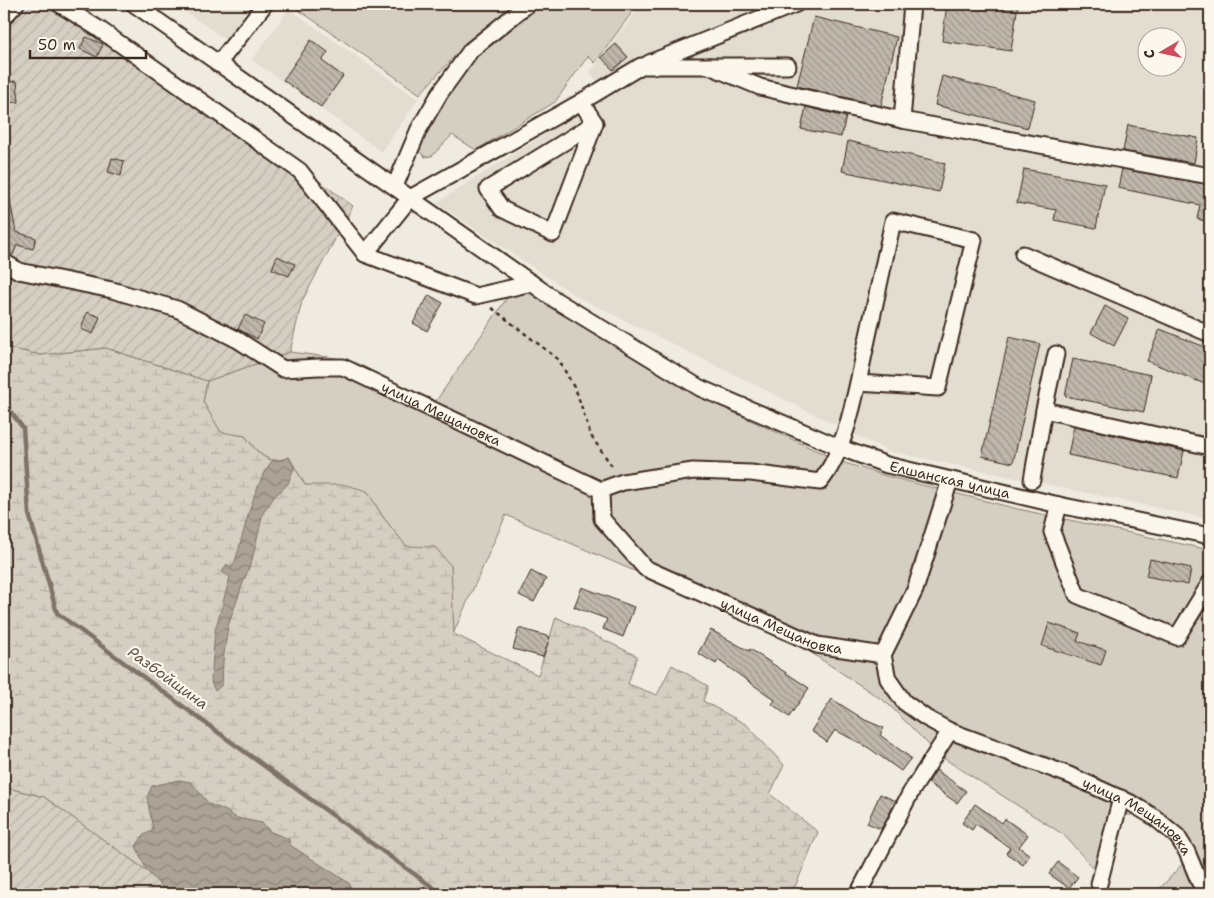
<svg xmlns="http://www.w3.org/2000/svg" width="1214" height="898" viewBox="0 0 1214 898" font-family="'Shantell Sans',sans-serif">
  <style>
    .built { fill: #e2dcd1; fill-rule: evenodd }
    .grass { fill: #d5cec3; stroke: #887c70 }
    .wetland { fill: url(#wetland-marsh); stroke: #887c70 }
    .garden { fill: url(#garden-furrows); stroke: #887c70 }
    .water { fill: url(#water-waves); stroke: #7f7367 }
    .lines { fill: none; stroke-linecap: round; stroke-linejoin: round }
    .stream { stroke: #7f7367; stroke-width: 4.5 }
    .building { fill: url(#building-back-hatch); stroke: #3b2a1e }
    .minor-casing { stroke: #3b2a1e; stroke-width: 19 }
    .path { stroke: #3b2a1e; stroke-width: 2.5; stroke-dasharray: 4 4; stroke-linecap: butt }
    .minor { stroke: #fbf7ec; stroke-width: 15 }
    .labels { text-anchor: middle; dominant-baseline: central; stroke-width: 4.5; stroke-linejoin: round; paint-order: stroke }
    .street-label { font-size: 14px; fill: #3b2a1e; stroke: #fbf7ec }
    .water-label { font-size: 15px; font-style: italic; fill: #635448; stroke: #fbf7ec }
  </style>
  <defs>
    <pattern id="wetland-marsh" width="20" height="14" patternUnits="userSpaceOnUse" patternTransform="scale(1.25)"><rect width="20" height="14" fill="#d5cec3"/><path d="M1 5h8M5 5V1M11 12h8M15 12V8" fill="none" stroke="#b8b1a7"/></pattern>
    <pattern id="garden-furrows" width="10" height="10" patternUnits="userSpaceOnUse" patternTransform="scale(1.25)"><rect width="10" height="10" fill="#d5cec3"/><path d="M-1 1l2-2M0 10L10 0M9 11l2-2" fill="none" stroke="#b8b1a7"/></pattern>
    <pattern id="water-waves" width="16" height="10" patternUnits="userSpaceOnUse" patternTransform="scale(1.25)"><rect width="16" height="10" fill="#aca397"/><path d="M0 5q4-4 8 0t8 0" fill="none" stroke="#8d857b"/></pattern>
    <pattern id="building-back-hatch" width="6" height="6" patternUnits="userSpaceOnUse" patternTransform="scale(1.25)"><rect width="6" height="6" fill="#c0b8ad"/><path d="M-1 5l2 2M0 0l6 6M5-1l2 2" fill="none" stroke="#9d968c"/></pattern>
  </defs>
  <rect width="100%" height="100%" fill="#f0ebe0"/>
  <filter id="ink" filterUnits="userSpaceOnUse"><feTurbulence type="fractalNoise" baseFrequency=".02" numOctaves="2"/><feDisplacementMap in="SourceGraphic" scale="10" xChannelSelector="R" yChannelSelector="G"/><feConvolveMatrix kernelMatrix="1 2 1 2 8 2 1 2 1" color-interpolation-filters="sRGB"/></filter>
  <g filter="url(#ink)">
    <path class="built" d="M174 4H251L226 40Z
      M642 4H1210V519L888 451 578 297 436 203 607 95 590 72ZM1146 38H1176V68H1146Z
      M289 9 418 99 382 152 252 60Z"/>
    <path class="grass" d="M290 4H514L462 48 420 94Z
      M532 4H638L595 63 588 56 555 102 476 150 452 135 432 156 425 157 419 151 434 113 475 55Z
      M518 282 555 309 696 395 839 461 886 476 1018 509 1210 550V894H1155L1185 861 1147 815H1125L1095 870 1064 835 940 756 887 703 810 652 744 617 655 580 506 515 453 634 451 566 406 546 383 517 367 491 305 485 289 457C267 467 258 452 245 436L221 433 203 402 207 381 290 352 336 358 436 401Z"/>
    <path class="wetland" d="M4 347 41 355 106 348 207 381 203 402 221 432 245 436C257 452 267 467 289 457L305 485H346L367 491 383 517 406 546 435 547 451 566 454 634 538 675 556 617 637 656 628 684 657 695 672 665 708 686 703 701 747 725 784 765 770 794 818 832 792 894H169L147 871 44 797 4 787Z"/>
    <path class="garden" d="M4 4H77L353 206 302 301 290 352 207 381 106 348 41 355 4 347Z
      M4 787 44 797 147 871 169 894H4Z"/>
    <path class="water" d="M289 457 294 467 288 484 274 497 263 513 252 560 244 580 228 626 223 661 222 685 215 691 211 682 215 631 230 577 222 572 227 564 232 568C238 556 240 543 244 530 250 507 258 480 272 461L282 460Z
      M179 780 191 782 209 804 224 810 237 818 262 823 271 832 289 839 290 845 349 883 352 891 358 894H169L147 871 136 846 143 836 153 830 147 797 152 786Z"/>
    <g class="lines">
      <path class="stream" d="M4 355V384
        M4 403 23 428 29 514 57 613 227 739 442 894"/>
    </g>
    <path class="building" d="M947 4H1018L1011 51 942 41Z
      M814 17 897 37 881 106 797 86Z
      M86 37 103 44 97 57 80 49Z
      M311 40 328 52 322 61 343 76 321 107 283 80Z
      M616 44 628 57 613 70 601 57Z
      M942 76 1035 100 1028 128 935 105Z
      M17 81 19 102 4 103V82Z
      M806 107 846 117 841 137 801 129Z
      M1128 125 1198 138 1194 163 1123 151Z
      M848 141 945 163 939 192 842 171Z
      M112 158 124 161 121 176 108 172Z
      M1024 169 1105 184 1096 228 1054 220 1056 210 1017 203Z
      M1122 169 1210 185V222L1197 219 1200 205 1118 188Z
      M10 201 16 232 36 238 33 249 17 245 13 255 4 251V202Z
      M277 256 295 264 289 276 272 269Z
      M429 295 443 303 427 331 413 323Z
      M1105 306 1128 319 1114 346 1091 333Z
      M87 312 100 317 93 334 81 329Z
      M245 315 264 324 257 339 238 329Z
      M1160 329 1210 349V386L1147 361Z
      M1009 337 1040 344 1013 463 982 456Z
      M1073 359 1151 375 1144 412 1065 396Z
      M1074 426 1184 451 1178 478 1068 455Z
      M1150 559 1191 568 1188 585 1146 576Z
      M531 571 546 579 534 602 519 595Z
      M582 587 634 607 623 637 603 629 607 619 574 607Z
      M1049 623 1080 633 1077 641 1106 650 1101 665 1042 646Z
      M519 628 550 637 543 657 513 649Z
      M711 630 749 651 750 649 809 688 789 717 772 704 775 700 718 660 716 664 698 653Z
      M832 699 865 720 884 728 880 735 911 758 901 771 869 748 835 730 827 742 811 731Z
      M936 770 966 791 957 803 928 783Z
      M880 794 896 801 881 829 867 823Z
      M975 804 1002 823 1005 819 1028 835 1019 847 1030 855 1023 865 1006 853 1010 848 976 824 972 830 962 823Z
      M1058 862 1078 877 1069 888 1049 874Z"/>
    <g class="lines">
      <defs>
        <g id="minor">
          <path d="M59 4 99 29 300 171 365 254 476 296 532 283"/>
          <path id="s1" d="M134 4 557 301 700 388 841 448 887 465 1059 505 1210 536"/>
          <path d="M4 17 16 4"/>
          <path d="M649 63 796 4"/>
          <path d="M218 64 265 4"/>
          <path d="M709 66 760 87 902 120 912 4"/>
          <path d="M581 102 641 66H788"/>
          <path d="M902 120 1210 176"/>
          <path d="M395 186 419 129 440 93 471 50 528 4"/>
          <path d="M365 254 410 198 581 102 595 123 553 234 502 209 488 189 595 123"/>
          <path d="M1023 254 1210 334"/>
          <path id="s2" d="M4 262 19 271 112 290 177 309 238 340 283 369 318 367H343L601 490 602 519 645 568 817 645 883 655 888 679 904 702 926 718 950 731 1069 775 1131 803 1154 817 1177 836 1187 852 1199 881 1207 894"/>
          <path d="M1044 410 1210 447"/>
          <path d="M1032 480 1044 410 1056 354"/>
          <path d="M601 490 623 482 693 471 751 473 820 482C847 450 857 386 866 345 875 303 884 262 893 221L974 240 938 388 858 383"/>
          <path d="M1059 505 1052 532 1077 595 1177 637 1210 583"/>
          <path d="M883 655 915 590 950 480"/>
          <path d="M1099 884 1121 798"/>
          <path d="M858 894 911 792 950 731"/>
        </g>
      </defs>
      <use href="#minor" class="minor-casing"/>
      <path class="path" d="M492 308 559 360 577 393 591 436 614 469"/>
      <use href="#minor" class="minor"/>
    </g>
  </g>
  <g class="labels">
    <g class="street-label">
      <text stroke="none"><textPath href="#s2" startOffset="471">улица Мещановка</textPath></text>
      <text stroke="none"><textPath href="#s1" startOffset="951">Елшанская улица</textPath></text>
      <text stroke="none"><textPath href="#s2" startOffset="891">улица Мещановка</textPath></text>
      <text stroke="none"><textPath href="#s2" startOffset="1312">улица Мещановка</textPath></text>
    </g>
    <g class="water-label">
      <text transform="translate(168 678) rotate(36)">Разбойщина</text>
    </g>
  </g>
  <rect width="1214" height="898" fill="none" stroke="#fbf7ec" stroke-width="20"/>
  <rect x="10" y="10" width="1194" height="878" fill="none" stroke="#3b2a1e" stroke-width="2" filter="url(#ink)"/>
  <g transform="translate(1162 52) rotate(261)"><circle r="24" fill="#fbf7ec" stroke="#aea59a"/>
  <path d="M0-4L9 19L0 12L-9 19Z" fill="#d1495b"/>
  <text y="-8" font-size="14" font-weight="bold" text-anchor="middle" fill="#3b2a1e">С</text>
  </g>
  <path d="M30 50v8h116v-8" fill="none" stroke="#3b2a1e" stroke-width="2.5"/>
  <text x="38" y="50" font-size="15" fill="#3b2a1e" stroke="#fbf7ec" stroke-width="4" paint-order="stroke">50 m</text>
</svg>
